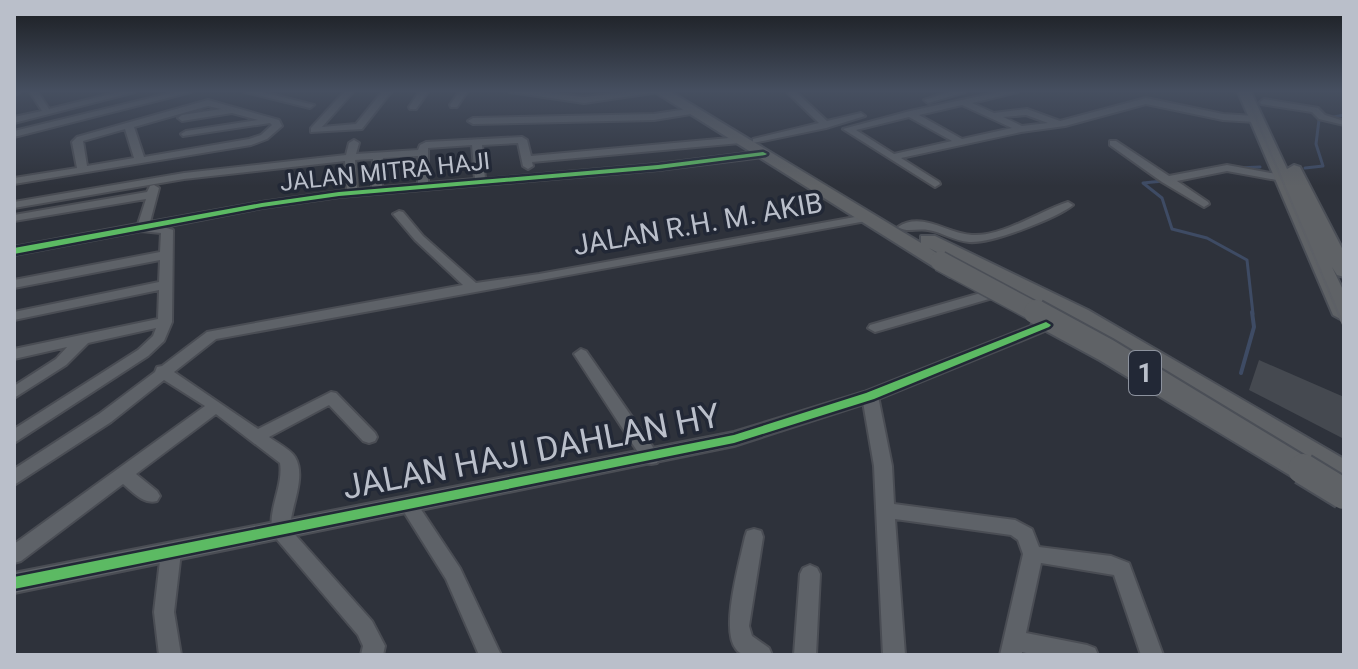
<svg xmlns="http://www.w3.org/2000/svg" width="1358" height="669" viewBox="0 0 1358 669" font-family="Roboto,sans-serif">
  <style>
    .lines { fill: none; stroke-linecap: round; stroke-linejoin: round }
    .stream-far1 { stroke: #3e4b64; stroke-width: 3 }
    .stream { stroke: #3e4b64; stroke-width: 4 }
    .building { fill: #454950 }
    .minor-casing { stroke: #4a4d54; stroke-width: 4 }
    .tertiary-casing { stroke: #4a4d54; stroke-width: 4 }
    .trunk-casing { stroke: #4b4f57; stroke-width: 4 }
    .minor { fill: #5e6268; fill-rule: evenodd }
    .tertiary { fill: #5e6268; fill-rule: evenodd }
    .trunk { fill: #5f6266; fill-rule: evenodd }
    .tram { stroke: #5d6066; stroke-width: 2 }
    .trunk-bridge-far2-casing { stroke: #4b4f57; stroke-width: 22; stroke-linecap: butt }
    .trunk-bridge-far1-casing { stroke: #4b4f57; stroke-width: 28; stroke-linecap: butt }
    .trunk-bridge-casing { stroke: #4b4f57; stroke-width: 34; stroke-linecap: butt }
    .trunk-bridge-far2 { stroke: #5f6266; stroke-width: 19 }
    .trunk-bridge-far1 { stroke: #5f6266; stroke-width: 24 }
    .trunk-bridge { stroke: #5f6266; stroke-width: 30 }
    .cycleway-casing { stroke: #222836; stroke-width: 5 }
    .cycleway { fill: #5cba63; fill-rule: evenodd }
    .labels { text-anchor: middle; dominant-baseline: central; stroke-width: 7; stroke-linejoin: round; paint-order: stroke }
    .far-street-label { font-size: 24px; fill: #babfca; stroke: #222836 }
    .shield { fill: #222836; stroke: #8c929e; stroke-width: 2 }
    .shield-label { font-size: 26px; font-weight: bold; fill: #babfca }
    .street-label { font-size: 28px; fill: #babfca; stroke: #222836 }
    .near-street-label { font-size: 34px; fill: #babfca; stroke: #222836 }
  </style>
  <rect width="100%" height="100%" fill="#2e323b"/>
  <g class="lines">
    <path class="stream-far1" d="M1238 168 1260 167
      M1305 168 1323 166 1316 144 1319 120 1344 115
      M1203 176 1222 171
      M1163 181 1143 183 1162 198 1172 229 1207 238 1247 260 1253 314"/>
    <path class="stream" d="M1241 373 1254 327 1252 312"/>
  </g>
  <path class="building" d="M1259 360 1344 397V439L1249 390Z"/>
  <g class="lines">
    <defs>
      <path id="minor" d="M14 92H20L14 96Z
        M30 92H38L49 109 119 92H135L14 123V117L42 111Z
        M175 92H191L14 137V131Z
        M245 92H262L314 105 310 108Z
        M344 92H353L322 127 356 124 382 92H391L362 129 311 132V128Z
        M419 92H428L416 109H410L409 107Z
        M459 92H467L457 107H451L450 105Z
        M510 92H539L584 97 630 92H659L584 103Z
        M787 92H796L827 121 861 113 865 116 826 128 753 143V139L819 123Z
        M949 92H965L928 103 924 100Z
        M999 92H1018L972 103 994 113 1027 109 1060 121 1146 98 1223 114 1255 116 1260 119 1255 122 1223 120 1146 104 1065 126 1021 132 901 158 939 182 940 184 935 187 843 129 910 111ZM962 105 1012 128 962 139 919 115ZM1026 115 1048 123 1022 126 1003 117ZM909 117 952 141 894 154 856 130Z
        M1264 99 1318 108 1325 115 1344 121V125L1319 119 1312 112 1261 104 1260 102Z
        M208 100 279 120 282 126 267 139 251 145 14 184V178L77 168 72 142 77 137ZM208 106 221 109 182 115 178 118 182 121 232 113 258 120 186 131 181 134 183 136 270 123 272 125 261 135 249 139 144 157 134 127ZM125 129 134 158 87 166 83 141Z
        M694 108 697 109V113L654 120 473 124 468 121 473 118 654 114Z
        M522 137 527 140 531 156 740 137 745 140 740 143 532 162 533 166 528 169 523 166 518 143 482 145 485 179 658 164 763 151 768 154 763 157 658 170 339 197 262 208 164 227 173 230 172 322 164 341 148 356 14 443V429L138 350 153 336 156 328 88 343 66 365 14 398V386L56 359 67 347 14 359V349L158 319 159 290 14 320V312L159 282 160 260 14 288V280L160 252 161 233 141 231 14 255V247L138 224 146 199 14 221V215L147 192 150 186 154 185 159 188 150 222 262 202 347 190 345 161 184 179 14 208V202L184 173 346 155 349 143 354 140 359 143 356 154 418 150 420 145 426 142ZM472 145 475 179 428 183V148ZM418 156V184L382 187 383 158ZM373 159 372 188 357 189 355 160Z
        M1110 141H1116L1169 176 1227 165 1282 175 1287 178 1282 181 1227 171 1177 181 1208 202 1209 204 1204 207 1162 182 1110 145Z
        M1068 202 1073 205C1057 218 991 244 969 242 954 241 942 232 928 230 917 228 907 233 898 227 922 211 947 234 972 235 1002 237 1040 211 1068 202Z
        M399 211 403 212 423 236 476 283 539 274 866 215 872 218 866 221 216 339 174 372 258 429 331 392 336 393 375 433 377 437 375 441 369 443 363 441 329 405 269 437C277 443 290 449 295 457 307 477 290 508 290 529L372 621 385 646 383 655H361L363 646 358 635 274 536C265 514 284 487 280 463L216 414 136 474 157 491 160 496 157 501C144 505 133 492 123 484L21 561 14 563V544L205 406 164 380 111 422 14 485V469L99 414 155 372 157 367 162 366 207 332 463 285 415 240 393 214Z
        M991 290 998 294 996 297 875 332 868 328 870 325Z
        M581 349 586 351 657 453 659 458 657 463 651 464 645 463 574 354Z
        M870 391 875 392 878 396 892 466 894 504 1015 520 1032 529 1039 547 1111 556 1129 563 1163 655H1141L1114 575 1041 563 1026 633 1087 645 1095 648 1098 655H1035L1022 652V655H1000L1023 554 1018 540 1011 535 895 519 905 655H883L874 466 862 396 865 392Z
        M408 497 414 499 460 568 501 655H479L446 579 399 504 402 499Z
        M754 529 761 531 763 537 749 626 752 636 769 648 772 655C761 655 743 659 736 649 720 630 740 561 745 537L747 531Z
        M171 544 178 546 181 552 174 612 181 655H159L154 612 161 552 164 546Z
        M810 565 817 568 820 574 816 655H794L800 574 803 568Z"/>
      <path id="tertiary" d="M1046 320 1054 325 1052 328 876 400 734 446 14 593V573L734 432 864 392Z"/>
      <path id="trunk" d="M655 92H671L921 243V236H935L1088 310 1344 459V482L1072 320 929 248 967 273 964 277H950Z
        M1238 92H1251L1287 169 1294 165 1300 167 1344 252V277L1337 275 1332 267 1344 292V321L1333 315Z"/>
    </defs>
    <use href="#minor" class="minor-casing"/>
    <use href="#tertiary" class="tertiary-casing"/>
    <use href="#trunk" class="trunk-casing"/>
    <use href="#minor" class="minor"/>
    <use href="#tertiary" class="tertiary"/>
    <use href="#trunk" class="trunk"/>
    <path class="tram" d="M1245 92 1344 327"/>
    <defs>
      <path id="trunk-bridge-far2" d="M940 261 1039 314"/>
      <path id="trunk-bridge-far1" d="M1036 312 1106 350 1306 471"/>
      <path id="trunk-bridge" d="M1303 469 1344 494"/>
    </defs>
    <use href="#trunk-bridge-far2" class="trunk-bridge-far2-casing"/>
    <use href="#trunk-bridge-far1" class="trunk-bridge-far1-casing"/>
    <use href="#trunk-bridge" class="trunk-bridge-casing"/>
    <use href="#trunk-bridge-far2" class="trunk-bridge-far2"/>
    <use href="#trunk-bridge-far1" class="trunk-bridge-far1"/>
    <use href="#trunk-bridge" class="trunk-bridge"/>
    <defs>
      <path id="cycleway" d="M763 152 767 154 765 155 658 169 339 196 262 207 14 254V248L262 203 339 192 658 165Z
        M1046 322 1051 325 1049 327 874 399 734 443 14 589V577L734 435 866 393Z"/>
    </defs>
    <use href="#cycleway" class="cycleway-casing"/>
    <use href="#cycleway" class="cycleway"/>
  </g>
  <linearGradient id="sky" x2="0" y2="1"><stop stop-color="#191c20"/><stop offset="0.49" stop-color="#464f60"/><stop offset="1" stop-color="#464f60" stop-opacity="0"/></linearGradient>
  <rect width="1358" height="186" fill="url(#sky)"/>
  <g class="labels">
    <g class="far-street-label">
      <text transform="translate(385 172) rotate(-6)">JALAN MITRA HAJI</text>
    </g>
    <rect class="shield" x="1129" y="351" width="32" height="44" rx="6"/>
    <g class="shield-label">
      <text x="1145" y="373">1</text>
    </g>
    <g class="street-label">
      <text transform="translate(698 224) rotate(-10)">JALAN R.H. M. AKIB</text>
    </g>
    <g class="near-street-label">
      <text transform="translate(531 451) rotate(-11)">JALAN HAJI DAHLAN HY</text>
    </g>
  </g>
  <rect width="1358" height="669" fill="none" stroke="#babfca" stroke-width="32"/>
</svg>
